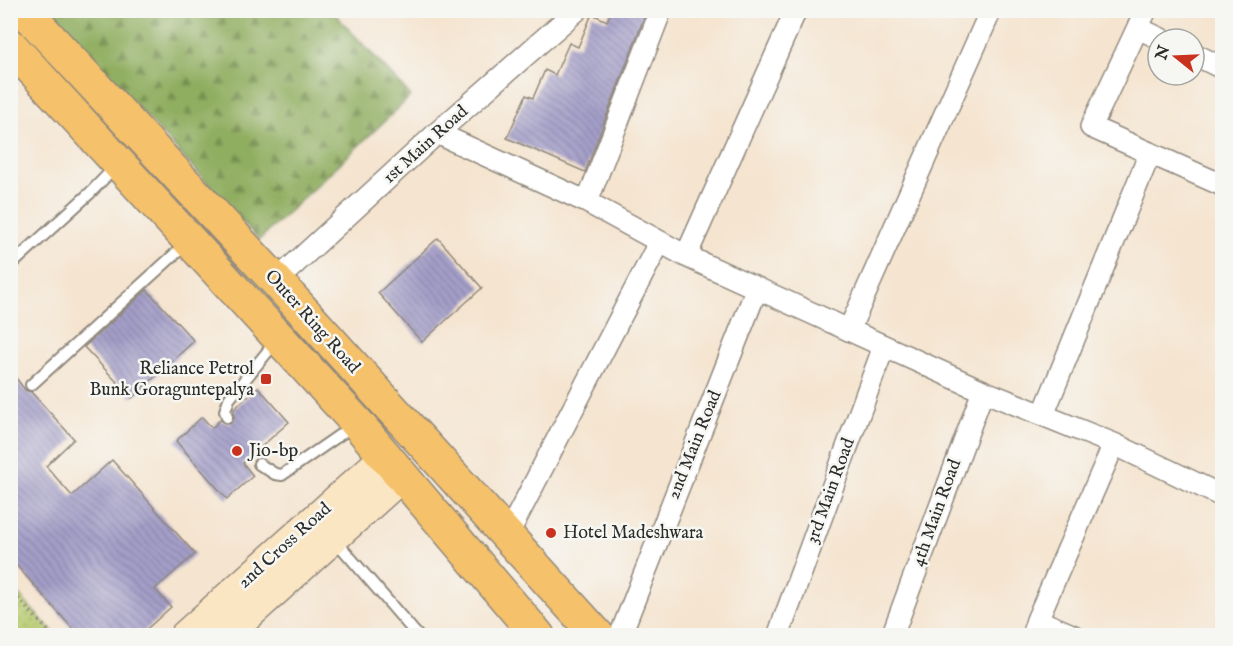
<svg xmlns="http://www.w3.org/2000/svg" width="1233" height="646" viewBox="0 0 1233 646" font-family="'IM FELL English',serif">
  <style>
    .forest { fill: url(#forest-firs); stroke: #5e6c46; stroke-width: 1.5 }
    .park { fill: url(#park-dots); stroke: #707a4c; stroke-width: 1.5 }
    .building { fill: url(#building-back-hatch) }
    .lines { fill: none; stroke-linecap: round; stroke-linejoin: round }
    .lane-casing { stroke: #90887d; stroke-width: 14 }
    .street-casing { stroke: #90887d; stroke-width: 24 }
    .secondary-casing { stroke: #90887d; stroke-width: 33 }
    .highway-casing { stroke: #90887d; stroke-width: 36 }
    .path { stroke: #90887d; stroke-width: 4; stroke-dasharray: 1.5 4.5; stroke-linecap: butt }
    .lane { stroke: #fff; stroke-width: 10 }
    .street { stroke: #fff; stroke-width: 21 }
    .secondary { stroke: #fbe6c4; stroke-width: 30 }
    .highway { stroke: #f5c16b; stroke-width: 33 }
    .poi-dot { fill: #c8321e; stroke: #f6f6f2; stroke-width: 2 }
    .labels { text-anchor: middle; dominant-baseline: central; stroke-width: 5; stroke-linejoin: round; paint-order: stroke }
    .street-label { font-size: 18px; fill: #2b2b2b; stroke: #f6f6f2 }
    .poi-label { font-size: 18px; fill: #2b2b2b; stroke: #f6f6f2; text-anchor: start }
  </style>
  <defs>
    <pattern id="forest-firs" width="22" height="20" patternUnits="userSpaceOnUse" patternTransform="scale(1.5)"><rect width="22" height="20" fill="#90ae60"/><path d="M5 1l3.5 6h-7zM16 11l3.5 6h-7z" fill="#768e4f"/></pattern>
    <pattern id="park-dots" width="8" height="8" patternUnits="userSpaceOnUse" patternTransform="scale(1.5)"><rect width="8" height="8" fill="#b6ca6d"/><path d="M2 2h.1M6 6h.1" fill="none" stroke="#94a45a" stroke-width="1.8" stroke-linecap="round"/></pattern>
    <pattern id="building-back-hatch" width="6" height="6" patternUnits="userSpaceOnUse" patternTransform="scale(1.5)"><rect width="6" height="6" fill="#a49fc9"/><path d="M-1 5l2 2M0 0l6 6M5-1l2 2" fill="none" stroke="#8682a3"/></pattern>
  </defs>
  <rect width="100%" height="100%" fill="#f6f6f2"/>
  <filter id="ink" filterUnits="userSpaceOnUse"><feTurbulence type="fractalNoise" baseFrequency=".0167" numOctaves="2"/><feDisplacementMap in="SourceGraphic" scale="12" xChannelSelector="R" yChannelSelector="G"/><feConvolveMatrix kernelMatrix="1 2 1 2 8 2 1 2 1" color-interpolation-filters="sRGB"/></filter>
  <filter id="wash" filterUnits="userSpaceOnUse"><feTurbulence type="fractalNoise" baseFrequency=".008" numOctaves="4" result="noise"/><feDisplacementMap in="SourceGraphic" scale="24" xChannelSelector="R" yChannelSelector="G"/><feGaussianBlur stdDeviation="1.35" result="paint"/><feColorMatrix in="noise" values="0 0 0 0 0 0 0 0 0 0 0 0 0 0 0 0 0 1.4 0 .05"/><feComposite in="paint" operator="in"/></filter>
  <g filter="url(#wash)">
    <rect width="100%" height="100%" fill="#f5e4cf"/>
    <path class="forest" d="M50 11H332L411 96 259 240Z"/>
    <path class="park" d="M10 587H11L56 635H11Z"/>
    <g id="blocks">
      <path class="building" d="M612 10H647L585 172 507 138 526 95 533 98 545 70 555 75 569 43 578 47 592 14 607 21Z
        M438 238 482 288 422 342 378 293Z
        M147 290 194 341 132 398 84 347Z
        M10 370 25 390 31 392 74 439 46 466 72 496 112 460 195 554 155 589 171 607 139 636H79L10 558Z
        M258 387 289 422 243 463 253 476 227 499 176 441 202 417 212 428 220 420 230 424 234 419V409Z"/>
    </g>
  </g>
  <g filter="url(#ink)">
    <use href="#blocks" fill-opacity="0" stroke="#90887d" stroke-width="1.5"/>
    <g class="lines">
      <defs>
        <path id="lane" d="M10 266 90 193 117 165
          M31 385 186 244
          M227 417 225 411 229 399 277 340
          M259 464 275 474 282 475 354 425
          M335 540 418 636"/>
        <path id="street" d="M1146 10 1091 127 1222 185
          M1138 28 1161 39
          M1194 54 1222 68
          M437 133 587 202 686 256 983 391 1114 444 1222 496
          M587 202 661 10
          M686 256 796 10
          M276 281 437 133 577 10
          M849 330 991 10
          M1043 415 1150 153
          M507 536 659 243
          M1037 620 1114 444
          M620 636 757 288
          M778 636 884 346
          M892 636 983 391
          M1032 636 1037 620 1074 636"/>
        <path id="secondary" d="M185 636 386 456
          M225 636 402 476"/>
        <path id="highway" d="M24 10 276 281 598 636
          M10 45 357 423 538 636"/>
      </defs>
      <use href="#lane" class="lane-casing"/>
      <use href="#street" class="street-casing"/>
      <use href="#secondary" class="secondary-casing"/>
      <use href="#highway" class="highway-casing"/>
      <path class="path" d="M10 590 53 636"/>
      <use href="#lane" class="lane"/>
      <use href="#street" class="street"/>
      <use href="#secondary" class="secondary"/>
      <use href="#highway" class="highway"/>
    </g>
  </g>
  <g class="poi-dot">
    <rect x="260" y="373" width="12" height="12" rx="3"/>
    <circle cx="237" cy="451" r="6"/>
    <circle cx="551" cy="533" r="6"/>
  </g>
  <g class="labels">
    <g class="street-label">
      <text transform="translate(426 145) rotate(-42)">1st Main Road</text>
      <text transform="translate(312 322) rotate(48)">Outer Ring Road</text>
      <text transform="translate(695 445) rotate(-68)">2nd Main Road</text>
      <text transform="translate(831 491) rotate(-70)">3rd Main Road</text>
      <text transform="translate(937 513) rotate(-70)">4th Main Road</text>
      <text transform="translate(285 546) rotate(-42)">2nd Cross Road</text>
    </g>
    <g class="poi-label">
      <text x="254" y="369" text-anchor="end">Reliance Petrol<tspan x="254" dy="21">Bunk Goraguntepalya</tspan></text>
      <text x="249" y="451">Jio-bp</text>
      <text x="563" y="533">Hotel Madeshwara</text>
    </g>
  </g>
  <rect width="1233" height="646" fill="none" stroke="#f6f6f2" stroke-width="36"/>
  <g transform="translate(1176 57) rotate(288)"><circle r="28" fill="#f6f6f2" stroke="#a5a5a2" stroke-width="1.5"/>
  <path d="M0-4.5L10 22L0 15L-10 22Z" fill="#c8321e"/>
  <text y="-9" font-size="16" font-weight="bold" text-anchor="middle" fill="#2b2b2b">N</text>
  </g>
</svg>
